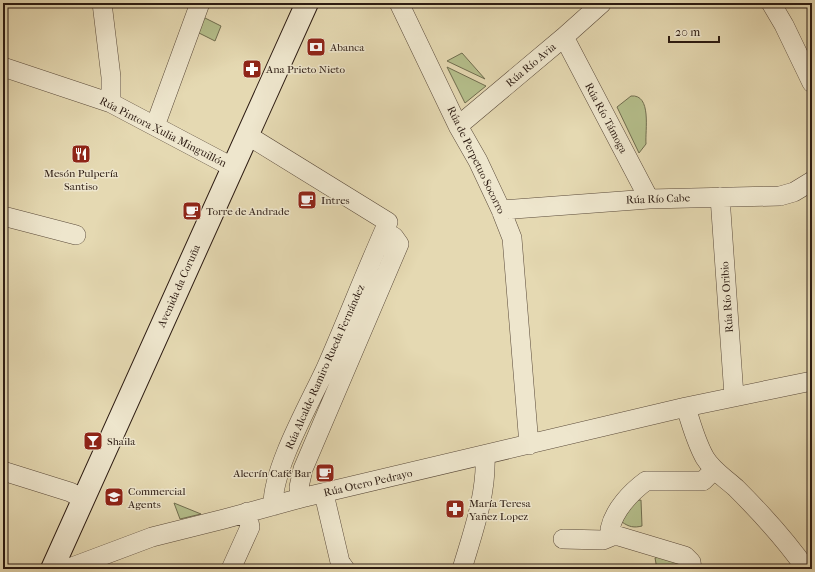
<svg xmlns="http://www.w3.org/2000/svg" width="815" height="572" viewBox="0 0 815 572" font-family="'IM FELL French Canon',serif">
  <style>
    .green { fill: #b5bf8c; stroke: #706d4f }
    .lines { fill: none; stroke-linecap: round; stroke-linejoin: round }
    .street-casing { stroke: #5a4a3a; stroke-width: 20 }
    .secondary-casing { stroke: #2c1b12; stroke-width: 24 }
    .street { stroke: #eee6cd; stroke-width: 19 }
    .secondary { stroke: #eee6cd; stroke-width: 22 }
    .labels { text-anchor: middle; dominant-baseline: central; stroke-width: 3; stroke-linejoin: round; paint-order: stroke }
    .poi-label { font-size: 11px; fill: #2c1b12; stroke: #eee6cd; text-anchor: start }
    .street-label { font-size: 11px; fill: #2c1b12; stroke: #eee6cd }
  </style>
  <rect width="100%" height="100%" fill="#e5d9b2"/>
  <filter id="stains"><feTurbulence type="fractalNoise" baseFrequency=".005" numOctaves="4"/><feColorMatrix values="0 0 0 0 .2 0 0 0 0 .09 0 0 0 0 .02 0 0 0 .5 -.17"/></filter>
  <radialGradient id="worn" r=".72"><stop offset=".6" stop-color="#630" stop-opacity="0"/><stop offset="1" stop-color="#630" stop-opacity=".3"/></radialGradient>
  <path class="green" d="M201 16 221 26 215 41 195 31Z
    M462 53 485 79 447 61Z
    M447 67 486 86 465 103Z
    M631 96C652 94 645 130 646 144L639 153 617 107Z
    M641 500 642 526C634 528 629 527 622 522L620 513 633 501Z
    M174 503 201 514 180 519Z
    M664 556 676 561 679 566 678 569H657L655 558Z"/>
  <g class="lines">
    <defs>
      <path id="street" d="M102 3 111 77V103
        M399 3 458 126 478 161 501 210 512 238 529 445
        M771 3 784 25 812 83
        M564 37 649 199
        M3 67 111 103 232 167
        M155 126 200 3
        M458 126 564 37 602 3
        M247 135 388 222C366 271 347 320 326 368 310 403 272 469 273 506
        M720 197 734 396
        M501 210 649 199 780 196 794 192 812 181
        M3 216 76 235
        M686 407C691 424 696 442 705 458 713 471 725 478 736 488 761 513 786 540 806 569
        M3 471 70 492 84 499
        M324 494 340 562 345 569
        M301 498 299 487 303 469 399 244 394 237 384 231
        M563 539 603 540 615 535
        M53 566 61 568 72 567 152 537 224 519 301 498 686 407 812 381
        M231 569 250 527 247 512
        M462 569C473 532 487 494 485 455
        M692 569 691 562 685 556 615 535 610 529C614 510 631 492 646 481H703L714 470"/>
      <path id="secondary" d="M52 569 307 3"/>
    </defs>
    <use href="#street" class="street-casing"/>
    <use href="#secondary" class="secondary-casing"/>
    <use href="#street" class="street"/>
    <use href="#secondary" class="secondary"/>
  </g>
  <defs>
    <symbol id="bank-square" viewBox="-11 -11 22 22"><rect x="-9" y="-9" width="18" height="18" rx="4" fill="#8f2418" stroke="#eee6cd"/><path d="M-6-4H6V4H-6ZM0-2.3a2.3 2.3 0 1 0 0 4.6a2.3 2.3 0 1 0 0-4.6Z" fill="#fff"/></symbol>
    <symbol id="pharmacy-square" viewBox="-11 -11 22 22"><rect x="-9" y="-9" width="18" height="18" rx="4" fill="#8f2418" stroke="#eee6cd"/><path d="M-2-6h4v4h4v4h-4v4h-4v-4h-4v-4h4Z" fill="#fff"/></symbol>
    <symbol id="restaurant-square" viewBox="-11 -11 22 22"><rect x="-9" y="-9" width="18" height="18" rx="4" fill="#8f2418" stroke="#eee6cd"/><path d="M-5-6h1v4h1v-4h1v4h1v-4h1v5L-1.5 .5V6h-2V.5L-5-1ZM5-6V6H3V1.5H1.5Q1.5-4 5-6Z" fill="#fff"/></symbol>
    <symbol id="cafe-square" viewBox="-11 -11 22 22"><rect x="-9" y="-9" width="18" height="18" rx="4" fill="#8f2418" stroke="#eee6cd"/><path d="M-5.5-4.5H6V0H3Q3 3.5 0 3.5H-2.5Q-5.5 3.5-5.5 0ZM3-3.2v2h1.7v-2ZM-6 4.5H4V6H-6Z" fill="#fff"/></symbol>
    <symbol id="bar-square" viewBox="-11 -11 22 22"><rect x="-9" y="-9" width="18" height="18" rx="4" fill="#8f2418" stroke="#eee6cd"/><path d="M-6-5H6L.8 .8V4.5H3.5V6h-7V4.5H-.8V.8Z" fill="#fff"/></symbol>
    <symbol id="university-square" viewBox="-11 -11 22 22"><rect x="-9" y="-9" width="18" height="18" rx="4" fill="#8f2418" stroke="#eee6cd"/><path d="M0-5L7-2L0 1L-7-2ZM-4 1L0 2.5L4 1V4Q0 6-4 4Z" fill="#fff"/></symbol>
  </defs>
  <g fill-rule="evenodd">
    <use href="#bank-square" x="305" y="36" width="22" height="22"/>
    <use href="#pharmacy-square" x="241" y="58" width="22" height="22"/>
    <use href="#restaurant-square" x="70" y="143" width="22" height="22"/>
    <use href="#cafe-square" x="296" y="189" width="22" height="22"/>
    <use href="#cafe-square" x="181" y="200" width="22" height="22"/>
    <use href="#bar-square" x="82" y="430" width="22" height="22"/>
    <use href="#cafe-square" x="314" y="462" width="22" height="22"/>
    <use href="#university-square" x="103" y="486" width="22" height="22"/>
    <use href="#pharmacy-square" x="444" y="498" width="22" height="22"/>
  </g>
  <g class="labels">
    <g class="poi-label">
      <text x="330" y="47">Abanca</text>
      <text x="266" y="69">Ana Prieto Nieto</text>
      <text x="81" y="173" text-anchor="middle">Mesón Pulpería<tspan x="81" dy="13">Santiso</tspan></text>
      <text x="321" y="200">Intres</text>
      <text x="206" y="211">Torre de Andrade</text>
      <text x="107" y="441">Shaila</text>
      <text x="311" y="473" text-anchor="end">Alecrín Café Bar</text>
      <text x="128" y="491">Commercial<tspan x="128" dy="13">Agents</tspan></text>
      <text x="469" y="503">María Teresa<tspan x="469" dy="13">Yañez Lopez</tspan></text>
    </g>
    <g class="street-label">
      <text transform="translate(531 65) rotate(-40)">Rúa Río Avia</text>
      <text transform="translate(606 118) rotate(62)">Rúa Río Támoga</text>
      <text transform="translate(163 132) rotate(27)">Rúa Pintora Xulia Minguillón</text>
      <text transform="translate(476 160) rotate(64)">Rúa de Perpetuo Socorro</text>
      <text transform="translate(658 199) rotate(-2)">Rúa Río Cabe</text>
      <text transform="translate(179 286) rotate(-66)">Avenida da Coruña</text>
      <text transform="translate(727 297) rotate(-94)">Rúa Río Oribio</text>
      <text transform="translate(325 367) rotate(-66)">Rúa Alcalde Ramiro Rueda Fernández</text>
      <text transform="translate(368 483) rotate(-13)">Rúa Otero Pedrayo</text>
    </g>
  </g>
  <rect width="815" height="572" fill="none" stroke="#e5d9b2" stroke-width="16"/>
  <rect x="4" y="4" width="807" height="564" fill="none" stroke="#2c1b12" stroke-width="2"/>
  <rect x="8" y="8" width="799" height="556" fill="none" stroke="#2c1b12"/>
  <path d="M669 36v6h50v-6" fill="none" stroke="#2c1b12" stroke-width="2"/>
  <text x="675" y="36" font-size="12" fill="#2c1b12" stroke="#eee6cd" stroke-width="3" paint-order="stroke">20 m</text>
  <rect width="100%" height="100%" filter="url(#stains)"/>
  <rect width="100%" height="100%" fill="url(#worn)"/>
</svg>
